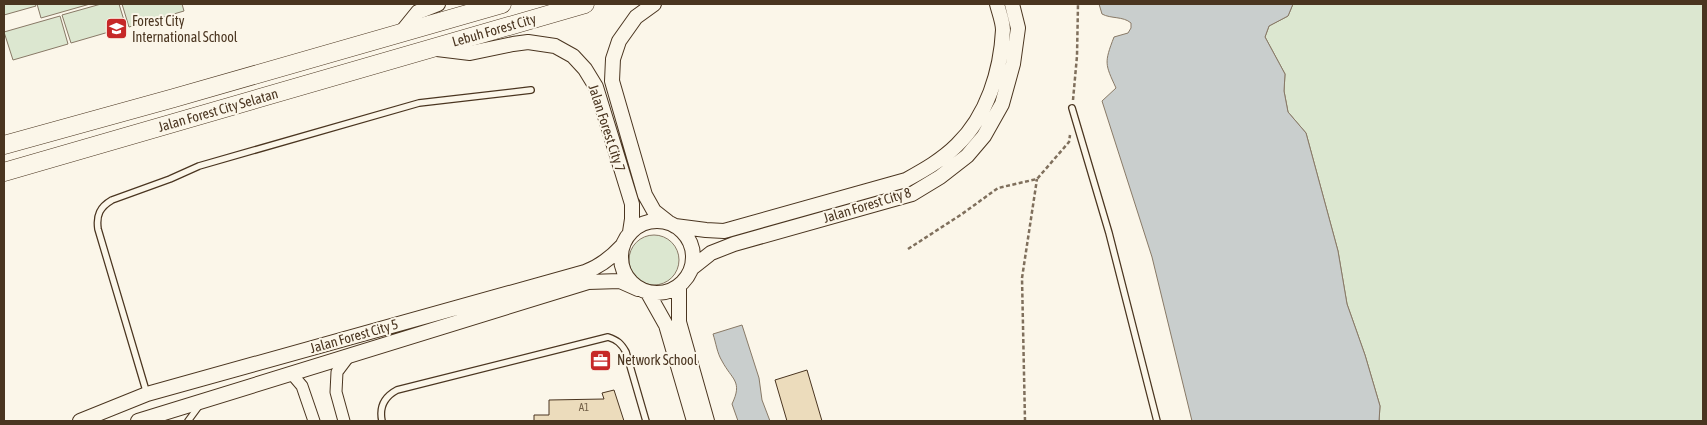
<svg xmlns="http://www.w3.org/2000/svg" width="1707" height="425" viewBox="0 0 1707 425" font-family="'Asap Condensed',sans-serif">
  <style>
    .green { fill: #dce7d0; stroke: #887966 }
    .water { fill: #c9cecd; stroke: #887966 }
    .building { fill: #ecdcbc; stroke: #4a3520 }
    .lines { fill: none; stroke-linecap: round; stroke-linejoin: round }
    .service-casing { stroke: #4a3520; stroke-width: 8 }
    .minor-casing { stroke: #4a3520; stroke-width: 13 }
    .tertiary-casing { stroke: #4a3520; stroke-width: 16 }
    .primary-casing { stroke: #4a3520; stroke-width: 19 }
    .path { stroke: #7f6f5c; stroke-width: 2.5; stroke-dasharray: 4 2.5; stroke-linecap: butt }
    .service { stroke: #fbf6e9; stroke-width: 5.5 }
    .minor { stroke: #fbf6e9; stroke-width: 11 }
    .tertiary { stroke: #fbf6e9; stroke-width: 14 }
    .primary { stroke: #fbf6e9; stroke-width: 18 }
    .labels { text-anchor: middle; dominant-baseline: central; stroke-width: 4; stroke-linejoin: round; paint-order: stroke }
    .number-label { font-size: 11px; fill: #725f47 }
    .poi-label { font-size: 14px; fill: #4a3520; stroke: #fbf6e9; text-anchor: start }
    .street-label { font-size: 14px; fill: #4a3520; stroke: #fbf6e9 }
  </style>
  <rect width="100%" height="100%" fill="#fbf6e9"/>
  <path class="green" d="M4 4H35L36 6 4 15Z
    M37 4H90L41 18Z
    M101 4H119L126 27 71 43 62 15Z
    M122 4H182L184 11 129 27Z
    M1293 4H1703V421H1379L1380 406 1365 355 1347 304 1338 251 1306 133 1288 112 1284 91 1285 74 1265 37 1269 26 1288 16Z
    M60 16 68 44 13 60 4 32Z
    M629 260a25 25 0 1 1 50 0a25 25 0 1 1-50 0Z"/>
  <path class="water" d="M1099 4H1293L1288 16 1269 26 1265 37 1285 74 1284 91 1288 112 1306 133 1338 251 1347 304 1365 355 1380 406 1379 421H1192L1152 257 1102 101 1116 88C1105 64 1104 63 1114 37L1128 33 1131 28V23C1123 16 1111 19 1102 14Z
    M742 325 759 378 762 400 770 421H738L732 404C743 381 732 380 722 361 717 353 716 343 713 334Z"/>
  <path class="building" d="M807 370 822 421H787L775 380Z
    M614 390 624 421H534V415H549V400L604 399 602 393Z"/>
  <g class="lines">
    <defs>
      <path id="service" d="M1072 108 1109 233 1157 421
        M147 394 98 229C96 215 100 207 112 200L170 179 199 166 419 103 531 90
        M188 421 199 406
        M382 421C379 407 384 397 397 390L608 337C617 340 621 343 626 352L646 421"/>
      <path id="minor" d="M291 373 302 386 314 421
        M344 421 336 392 337 372 349 356"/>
      <path id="tertiary" d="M654 4 636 17 619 41 613 59 612 81 645 195 654 211 668 222
        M401 33 418 12 438 4
        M437 49 470 53 513 44 528 42 555 46 573 56 585 69 596 87 632 204V219L630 232
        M621 257a36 36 0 1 1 72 0a36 36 0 1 1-72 0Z
        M675 226 706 230 724 231 906 180C924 170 942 160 957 145 987 116 1001 71 1003 30 1003 22 999 12 997 4
        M692 268 711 253 734 244 912 194 940 177 967 156 984 136 1002 104 1013 64 1018 28 1012 4
        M679 286V322L707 421
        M648 293 666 325 694 421
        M80 421 147 394 585 272C601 266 611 258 622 246
        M138 421 588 282 620 281 638 289"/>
      <path id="primary" d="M4 145 174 98 502 4
        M4 172 585 4"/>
    </defs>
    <use href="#service" class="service-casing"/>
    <use href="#minor" class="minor-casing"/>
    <use href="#tertiary" class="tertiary-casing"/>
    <use href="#primary" class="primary-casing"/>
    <path class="path" d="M1073 100 1077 56 1078 4
      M908 249 962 214 998 188 1037 179 1069 142 1070 135
      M1025 421 1022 278 1037 179"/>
    <use href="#service" class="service"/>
    <use href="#minor" class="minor"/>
    <use href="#tertiary" class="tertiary"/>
    <use href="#primary" class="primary"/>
  </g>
  <defs>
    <symbol id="school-square" viewBox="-11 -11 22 22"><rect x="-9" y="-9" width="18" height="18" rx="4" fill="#c62828" stroke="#fbf6e9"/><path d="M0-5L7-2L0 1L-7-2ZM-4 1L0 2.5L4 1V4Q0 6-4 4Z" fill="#fff"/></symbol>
    <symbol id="office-square" viewBox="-11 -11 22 22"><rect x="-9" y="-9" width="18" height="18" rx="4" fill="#c62828" stroke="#fbf6e9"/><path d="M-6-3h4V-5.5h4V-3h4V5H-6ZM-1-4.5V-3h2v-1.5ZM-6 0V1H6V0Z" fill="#fff"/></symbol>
  </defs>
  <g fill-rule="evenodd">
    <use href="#school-square" x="104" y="16" width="25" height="25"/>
    <use href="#office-square" x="588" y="348" width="25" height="25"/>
  </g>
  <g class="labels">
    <g class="number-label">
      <text x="584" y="407">A1</text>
    </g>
    <g class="poi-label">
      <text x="132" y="21">Forest City<tspan x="132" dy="16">International School</tspan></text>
      <text x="617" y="360">Network School</text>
    </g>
    <g class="street-label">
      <text transform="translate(494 30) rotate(-16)">Lebuh Forest City</text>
      <text transform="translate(218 110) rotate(-16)">Jalan Forest City Selatan</text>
      <text transform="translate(607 128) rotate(72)">Jalan Forest City 7</text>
      <text transform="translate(867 205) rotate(-17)">Jalan Forest City 8</text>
      <text transform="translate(354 336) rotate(-16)">Jalan Forest City 5</text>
    </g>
  </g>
  <rect width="1707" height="425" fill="none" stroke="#4a3520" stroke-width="10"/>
</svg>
